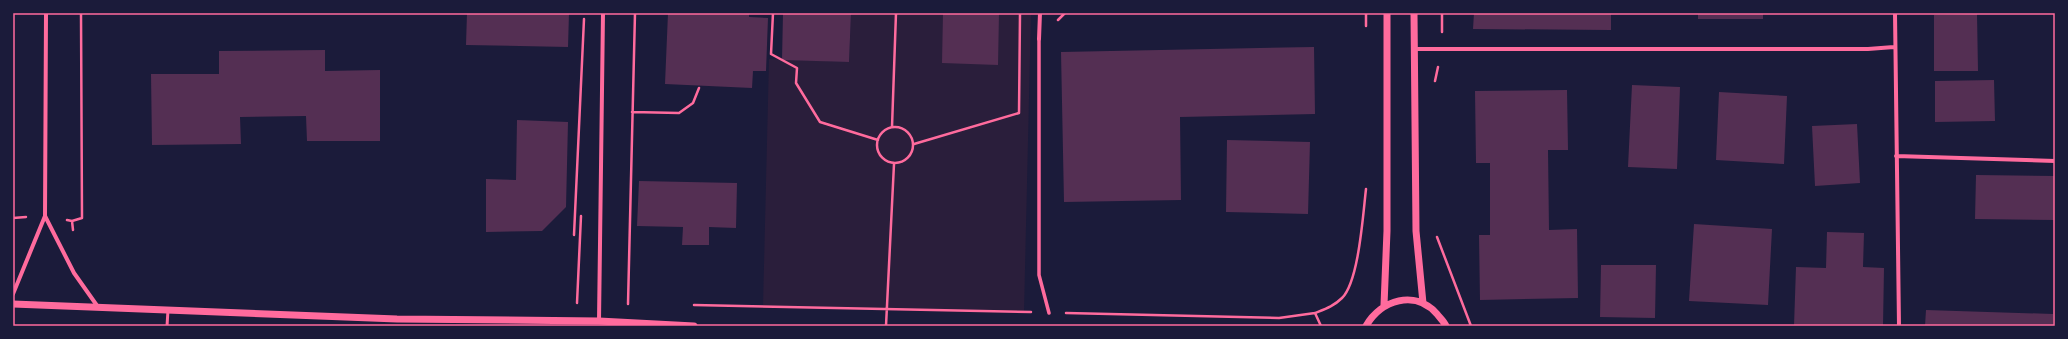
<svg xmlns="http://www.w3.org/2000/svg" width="2068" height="339" viewBox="0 0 2068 339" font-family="Commissioner,sans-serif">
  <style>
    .green { fill: #2a1e3b }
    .building { fill: #542f53 }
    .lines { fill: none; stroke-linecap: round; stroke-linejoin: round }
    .path { stroke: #ff6b9d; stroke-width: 2.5 }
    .service { stroke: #ff6b9d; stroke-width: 3 }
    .pedestrian { stroke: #ff6b9d; stroke-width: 3.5 }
    .minor { stroke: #ff6b9d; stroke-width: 4 }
    .tertiary { stroke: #ff6b9d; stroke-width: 7 }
    .neatline { fill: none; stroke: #ff6b9d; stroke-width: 1.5 }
  </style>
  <rect width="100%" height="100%" fill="#1b1b3a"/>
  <path class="green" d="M851 13H1031L1024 312 763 306 769 59 849 62Z"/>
  <path class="building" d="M467 13H569L568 47 466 45Z
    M668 13H749V17L768 18 766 71H753L752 88 665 84Z
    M783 13H851L849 62 782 60Z
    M943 13H999L998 65 942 63Z
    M1474 13H1611V30L1473 29Z
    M1698 13H1763V19H1698Z
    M1977 14 1978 71H1934V15Z
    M1314 47 1315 114 1180 117 1181 200 1064 202 1061 52Z
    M325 50V71L380 70V141H307L306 116 240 117 241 144 152 145 151 74H219V51Z
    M1994 80 1995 121 1935 122V81Z
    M1632 85 1680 87 1677 169 1628 167Z
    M1567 90 1568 150H1548L1549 230 1577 229 1578 298 1480 300 1479 235H1490V163H1476L1475 91Z
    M1719 92 1787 96 1784 164 1716 160Z
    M517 120 568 122 566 207 542 231 486 232V179L516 180Z
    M1857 124 1860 183 1815 186 1812 126Z
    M1227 140 1310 142 1308 214 1226 212Z
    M1976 175 2055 176V220L1975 219Z
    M639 181 737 183 736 228 709 227V245H682L683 227 637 226Z
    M1694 224 1772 229 1768 305 1689 301Z
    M1827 232 1864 233 1863 267 1884 268 1883 326H1794L1796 267 1826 268Z
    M1601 265H1656L1655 318 1600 317Z
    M1926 310 2053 314V326H1925Z"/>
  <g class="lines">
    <path class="path" d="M773 13 771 54 797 68 796 83 820 122 878 140
      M1366 13V26
      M1442 13V32
      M1058 20 1065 13
      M1435 81 1438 67
      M632 112 679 113 693 103 699 88
      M877 145a18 18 0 1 1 36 0a18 18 0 1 1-36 0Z
      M892 127 896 13
      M914 144 1019 113 1020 13
      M13 218 26 217
      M67 220 72 221 73 230
      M72 221 82 218 81 13
      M574 235 584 19
      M1437 237 1471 326
      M577 303 581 216
      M628 304 635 13
      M694 305 1031 312
      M1066 313 1279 318 1315 313
      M886 326 894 164
      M1321 326 1315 313C1325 309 1334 306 1342 298 1359 281 1363 214 1366 189"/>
    <path class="service" d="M167 326 168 310"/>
    <path class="pedestrian" d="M1039 39V275L1049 313"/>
    <path class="minor" d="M1895 13 1899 326
      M1039 39 1040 13
      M1414 49H1868L1894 47
      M1896 156 2055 161
      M45 216 74 273 98 307
      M13 294 45 216 46 13
      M599 321 603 13"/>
    <path class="tertiary" d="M1414 13 1416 231 1423 303
      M13 304 397 319 599 321 694 326
      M1384 305 1387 231V13
      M1366 326C1381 300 1415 289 1437 314 1440 318 1444 321 1446 326"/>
  </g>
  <rect width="2068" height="339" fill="none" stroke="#1b1b3a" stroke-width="28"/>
  <rect x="14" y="14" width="2040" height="311" class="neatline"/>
</svg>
